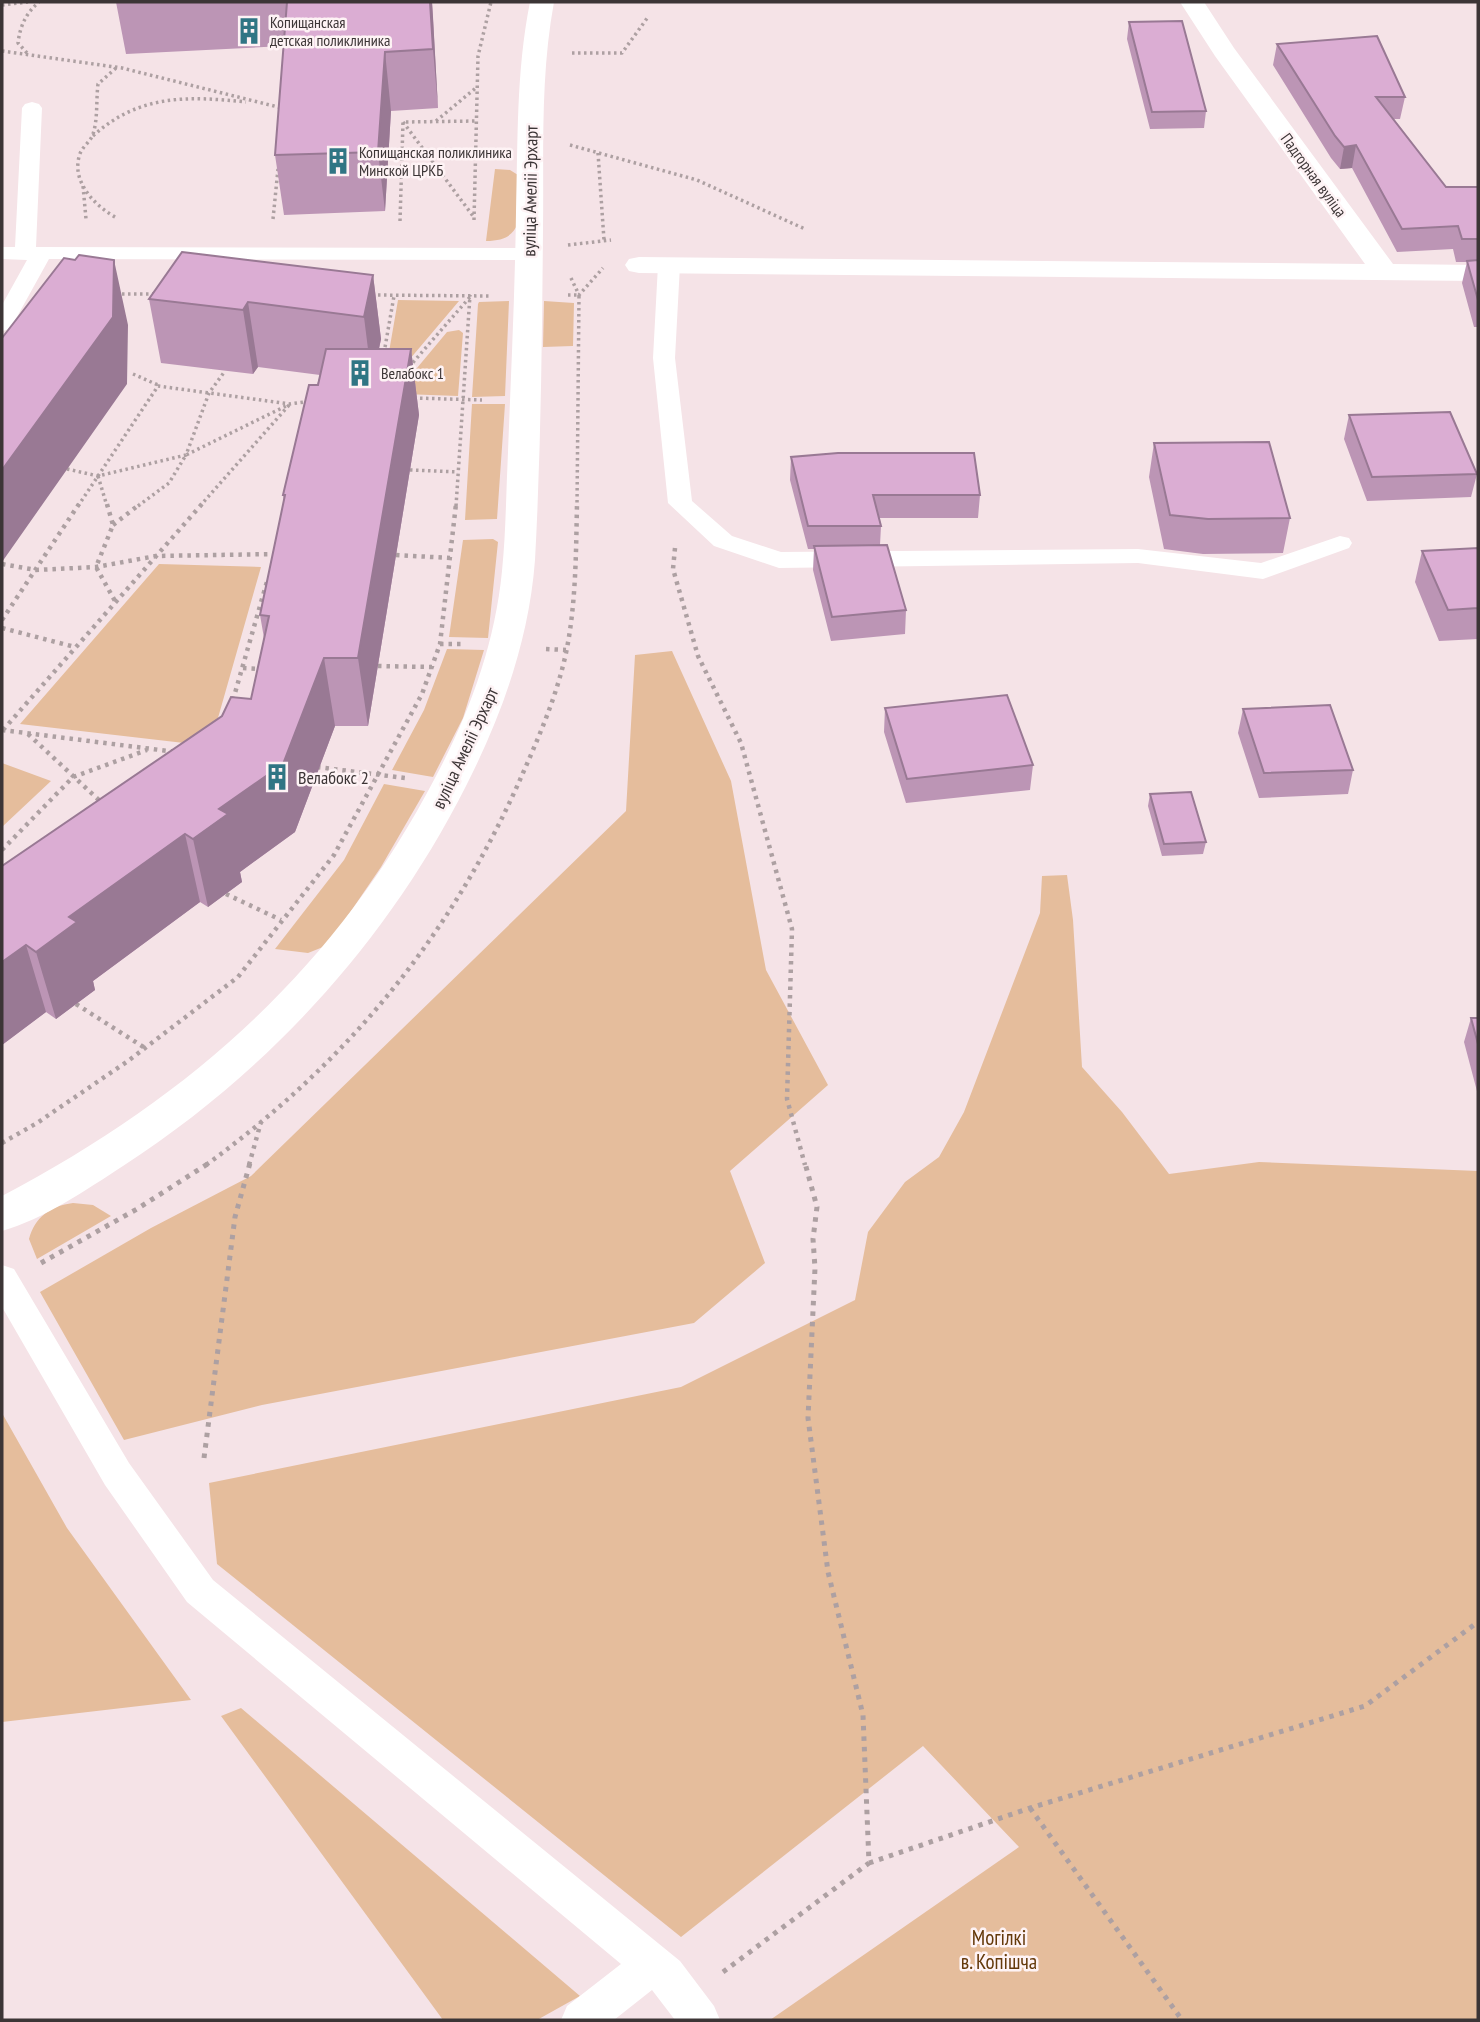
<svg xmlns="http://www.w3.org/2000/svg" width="1480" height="2022" viewBox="0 0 1480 2022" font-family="'PT Sans Narrow',sans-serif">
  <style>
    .green { fill: #e5bd9c }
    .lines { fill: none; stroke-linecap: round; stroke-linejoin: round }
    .path-far2 { stroke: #ada0a2; stroke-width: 3.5; stroke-dasharray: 2.5 3.5; stroke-linecap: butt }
    .path-far1 { stroke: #ada0a2; stroke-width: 4.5; stroke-dasharray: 3.5 5; stroke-linecap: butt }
    .path { stroke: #ada0a2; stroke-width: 5; stroke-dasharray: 4.5 6; stroke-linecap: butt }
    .lane { fill: #fff; fill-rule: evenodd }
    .street { fill: #fff; fill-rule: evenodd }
    .wall { fill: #bc95b5 }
    .shaded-wall { fill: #997994 }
    .building { fill: #dbadd3; stroke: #997994; stroke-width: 2 }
    .labels { text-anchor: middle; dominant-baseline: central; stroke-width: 5; stroke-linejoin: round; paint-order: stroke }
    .far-poi-label { font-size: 16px; fill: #3c3536; stroke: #fef3f5; text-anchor: start }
    .far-street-label { font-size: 16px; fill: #3c3536; stroke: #fef3f5 }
    .street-label { font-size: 18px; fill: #3c3536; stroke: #fef3f5 }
    .poi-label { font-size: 18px; fill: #3c3536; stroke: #fef3f5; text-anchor: start }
    .near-park-label { font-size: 21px; fill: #64390a; stroke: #fef3f5 }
  </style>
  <rect width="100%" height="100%" fill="#f5e3e7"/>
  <path class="green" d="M495 169 510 170 518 175C518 206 530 241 486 241Z
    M398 300 459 301 398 373 385 375Z
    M509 301 505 396 472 397 478 304 479 302Z
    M544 301 574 303 573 346 543 347Z
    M459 330 463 333 458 396 403 394 407 380 447 332Z
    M472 404H505L497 519 465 520Z
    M463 540 493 539 498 542 488 638 449 637Z
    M159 564 261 567 210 746 20 724Z
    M447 649 484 650 463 718 433 777 392 770 424 710Z
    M672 651 731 781 766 970 828 1085 730 1171 765 1263 694 1323 262 1405 124 1440 40 1292 151 1228 251 1176 626 811 635 655Z
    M2 763 51 781 2 827Z
    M384 784 425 791 381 867 334 936 323 947 308 953 275 949 344 860Z
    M1067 875 1073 920 1082 1067 1122 1112 1169 1174 1259 1162 1478 1171V2020H770L1019 1847 923 1746 681 1937 217 1564 209 1483 681 1387 855 1300 868 1232 905 1182 939 1157 964 1112 1040 913 1042 876Z
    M73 1203 93 1205 111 1216 37 1259 29 1239C35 1217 50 1206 73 1203Z
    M2 1413 67 1528 191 1700 2 1722Z
    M241 1708 580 1996 537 2020H443L221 1716Z"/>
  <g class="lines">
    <path class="path-far2" d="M2 5 28 2
      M2 51 122 68 282 108
      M27 53 18 43C20 26 26 13 39 2
      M572 53H622L648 17
      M116 68 98 84C96 100 98 119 93 134 90 143 81 147 79 157 72 183 96 207 117 218
      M436 121 477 87
      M403 122 473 216
      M93 136C139 94 188 96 246 102
      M570 145 697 180 805 229
      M598 153 604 240
      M83 186 86 219
      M273 219 278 169
      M474 220 478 56 491 2
      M400 221 403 122 477 121
      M568 245 611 240
      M571 278 579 295 603 268
      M116 294H156
      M372 295 489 296
      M568 295H579L577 506
      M384 353 394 296
      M409 367 470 297
      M133 374 158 385
      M414 398 482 400
      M67 469 98 476 186 455 209 393 225 371
      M410 470 458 472
      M98 476 107 506
      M78 506 158 386 290 404 311 401
      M138 506 169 483 186 455 286 406
      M200 506 290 404
      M456 506 470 295"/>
    <path class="path-far1" d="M107 504 113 525 96 567 115 601
      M113 525 140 504
      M675 548 673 569 698 656 741 743 792 929 787 1099 805 1165
      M396 555 450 558
      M2 564 36 570 96 567 156 556 277 554
      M2 620 79 504
      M2 628 75 647
      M440 644H461
      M546 649 566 650
      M378 666 432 667
      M243 668 262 669
      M233 700 268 578
      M2 730 176 752
      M3 730 202 504
      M28 734 101 802
      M317 767 405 778
      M2 850 73 777 147 750
      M226 894 281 920
      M76 1004 145 1048
      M2 1143 37 1123 128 1061 238 977 334 855 422 694 440 644 456 504
      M206 1165C346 1063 448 940 519 782 538 739 558 694 567 648 576 601 576 552 577 504
      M249 1165 261 1122"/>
    <path class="path" d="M41 1263 137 1209 209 1163
      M204 1458 235 1217 250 1163
      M1030 1808 1182 2020
      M869 1863 1030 1808 1365 1706 1478 1622
      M723 1972 869 1863 863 1715 828 1572 808 1418 815 1268 813 1239 817 1207 805 1163"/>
    <path class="lane" d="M32 102 39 104 42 108 36 247 530 248 538 249 541 254 538 259 530 260 49 259 13 324 10 329 2 331V305L27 260 2 259V247H15L22 108 25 104Z
      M669 259 677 260 680 265 675 358 692 501 732 536 781 552 1138 549 1261 563 1340 536 1349 538 1352 543 1349 548 1263 579 1138 563 779 568 714 546 668 503 653 358 658 265 661 260Z
      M2 1265 14 1269 129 1463 213 1580 680 1961 714 2006 720 2020H675L652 1990 614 2020H561L567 2006 621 1964 187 1602 105 1485 2 1307Z"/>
    <path class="street" d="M530 2H554C540 78 544 153 543 230 542 340 541 450 535 560 529 640 502 715 466 786 387 942 269 1071 123 1166 86 1190 44 1219 2 1231V1196C190 1097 336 968 435 778 469 714 495 644 502 571 506 532 506 492 508 452 511 372 515 292 516 212 518 141 516 72 530 2Z
      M1180 2H1204L1234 48 1393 264 1478 265V281L639 273 629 271 625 265 629 259 639 257 1365 264 1215 56Z"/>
  </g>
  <path class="wall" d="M116 2H432L438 108 391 111 385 211 284 215 275 155 284 46 126 54Z
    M1129 22 1206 111 1204 128 1150 129 1127 39Z
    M1277 44 1405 97 1400 119H1394L1446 187H1478V327H1474L1462 283 1467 262H1456L1453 249 1397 252 1352 168 1340 169 1331 158 1273 65Z
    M373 275 381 339 379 349H411L419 415 368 726H335L295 832 240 872 242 882 208 907 200 902 93 981 95 990 56 1019 46 1012 2 1045V866L251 699 264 638 260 615 284 501 283 495 320 375 258 367 253 374 161 363 149 299Z
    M1349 415 1477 474 1471 497 1367 501 1344 439Z
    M1154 443 1290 518 1283 553 1203 554 1164 549 1149 477Z
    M791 457 980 495 978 518H879L881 526 880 545 906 610 905 634 831 641 813 570 814 549H808L790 480Z
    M1478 548V639L1439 641 1415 582 1422 551Z
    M885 708 1033 765 1030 790 906 803 884 732Z
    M1243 709 1353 770 1348 794 1259 798 1238 733Z
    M1150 794 1206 842 1203 854 1162 856 1148 806Z
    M1471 1018H1478V1095L1464 1042Z"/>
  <path class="shaded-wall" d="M430 2H432L433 17 438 108 433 49Z
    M385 52 391 111 385 211 378 152Z
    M1356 145 1352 168 1340 169 1344 147Z
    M114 260 128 325 127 384 2 562V470Z
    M373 275 381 339 372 381 364 317Z
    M248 302 258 367 253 374 243 310Z
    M411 349 419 415 368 726 358 658Z
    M324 658 335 726 295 832 240 872 242 882 208 907 193 839 219 809Z
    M185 834 200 902 93 981 95 990 56 1019 36 952 69 917Z
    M26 945 46 1012 2 1045V962Z"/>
  <path class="building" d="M287 2H430L433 49 385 52 378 152 275 155Z
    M1182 21 1206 111 1152 112 1129 22Z
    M1377 36 1405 97H1376L1446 187H1478V239H1462L1458 226 1402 229 1356 145 1344 147 1335 136 1277 44Z
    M182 252 373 275 364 317 248 302 243 310 149 299Z
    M79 255 114 260 113 317 2 470V338L64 258 75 260Z
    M1478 260V300L1467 261Z
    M326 349H411L358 658H324L283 764 219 809 228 814 193 839 185 834 69 917 77 922 36 952 26 945 2 962V866L222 716 231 697 251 699 269 616 260 615 285 495H283L309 385H318Z
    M1450 412 1477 474 1372 477 1349 415Z
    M1269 442 1290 518 1208 519 1170 515 1154 443Z
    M838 453H974L980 495H873L881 526H808L791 457Z
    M887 545 906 610 832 617 814 546Z
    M1478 548V608L1448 610 1422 551Z
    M1007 695 1033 765 907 779 885 708Z
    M1330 705 1353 770 1264 773 1243 709Z
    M1191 792 1206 842 1164 844 1150 794Z
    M1471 1018H1478V1044Z"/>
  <defs>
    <symbol id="building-bare" viewBox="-9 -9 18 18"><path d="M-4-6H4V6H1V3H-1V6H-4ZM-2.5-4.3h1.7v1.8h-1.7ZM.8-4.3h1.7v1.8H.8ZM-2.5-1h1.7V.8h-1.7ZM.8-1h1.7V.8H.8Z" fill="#307584" stroke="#fef3f5" stroke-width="2.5" paint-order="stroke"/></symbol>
  </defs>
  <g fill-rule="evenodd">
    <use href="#building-bare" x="230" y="12" width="38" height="38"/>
    <use href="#building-bare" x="319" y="142" width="38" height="38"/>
    <use href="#building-bare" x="341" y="354" width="38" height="38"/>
    <use href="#building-bare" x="258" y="758" width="38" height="38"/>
  </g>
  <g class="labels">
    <g class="far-poi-label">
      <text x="270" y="22">Копищанская<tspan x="270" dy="18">детская поликлиника</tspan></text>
      <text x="359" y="152">Копищанская поликлиника<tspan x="359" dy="18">Минской ЦРКБ</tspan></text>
      <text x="381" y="373">Велабокс 1</text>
    </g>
    <g class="far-street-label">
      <text transform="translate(1314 175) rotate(54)">Падгорная вуліца</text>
    </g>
    <g class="street-label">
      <text transform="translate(530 191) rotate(-89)">вуліца Амеліі Эрхарт</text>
      <text transform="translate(465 748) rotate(-65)">вуліца Амеліі Эрхарт</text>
    </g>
    <g class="poi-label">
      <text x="298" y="777">Велабокс 2</text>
    </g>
    <g class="near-park-label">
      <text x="999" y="1937">Могілкі<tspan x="999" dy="24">в. Копішча</tspan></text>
    </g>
  </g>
  <rect width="1480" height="2022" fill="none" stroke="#3c3536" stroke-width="7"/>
</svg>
